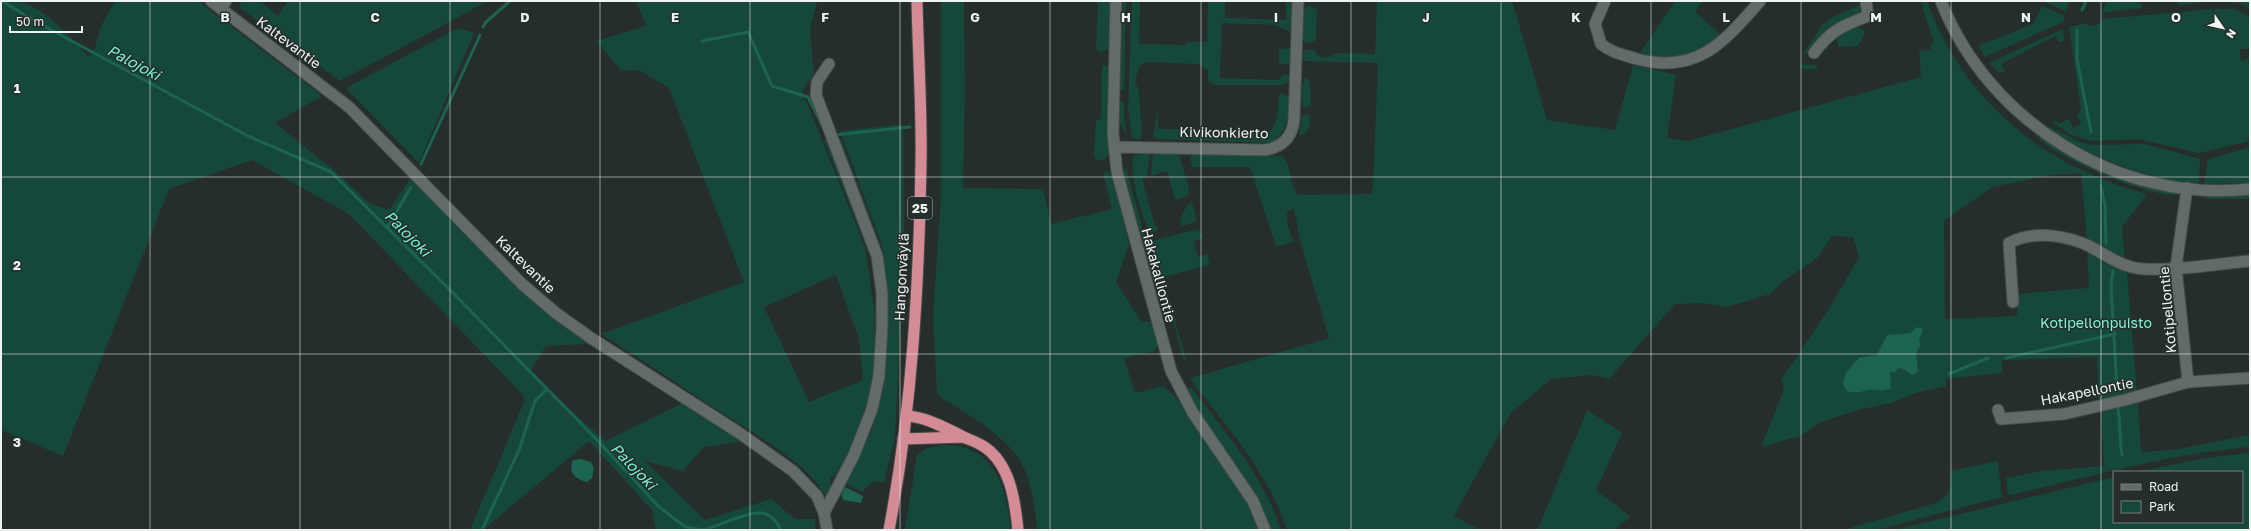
<svg xmlns="http://www.w3.org/2000/svg" width="2251" height="531" viewBox="0 0 2251 531" font-family="'Golos Text',sans-serif">
  <style>
    .green { fill: #15483b; fill-rule: evenodd }
    .water { fill: #1c6351 }
    .lines { fill: none; stroke-linecap: round; stroke-linejoin: round }
    .stream { stroke: #1c6351; stroke-width: 3 }
    .minor-casing { stroke: #454b49; stroke-width: 13 }
    .tertiary-casing { stroke: #454b49; stroke-width: 13 }
    .trunk-casing { stroke: #454b49; stroke-width: 13 }
    .minor { stroke: #626b68; stroke-width: 11 }
    .tertiary { stroke: #626b68; stroke-width: 11 }
    .trunk { stroke: #d38b96; stroke-width: 11 }
    .grid { fill: none; stroke: #eef4f2; stroke-width: 1; stroke-opacity: 0.55 }
    .labels { text-anchor: middle; dominant-baseline: central; stroke-width: 3; stroke-linejoin: round; paint-order: stroke }
    .shield { fill: #262e2b; stroke: #b2b9b6; stroke-width: 1 }
    .shield-label { font-size: 13px; font-weight: bold; fill: #eef4f2 }
    .street-label { font-size: 14px; fill: #eef4f2; stroke: #262e2b }
    .park-label { font-size: 14px; fill: #7dfad7; stroke: #262e2b }
    .water-label { font-size: 15px; font-style: italic; fill: #75f3d0; stroke: #262e2b }
    .grid-label { font-size: 13px; text-anchor: middle; font-weight: bold; fill: #eef4f2; stroke: #262e2b; stroke-width: 3; stroke-linejoin: round; paint-order: stroke }
  </style>
  <rect width="100%" height="100%" fill="#262e2b"/>
  <path class="green" d="M1 1C6 1 12 0 17 1 45 7 70 37 89 57L95 48 101 26 115 1H198L322 96 275 123 336 172 369 203 389 210 411 178C468 238 521 296 589 344L546 346 531 370 563 403 605 441 683 403 744 441 704 447 683 471 645 461 705 520 771 499 795 519H815V530H656L652 510 589 441 483 530H470L524 402V396L349 214 252 160 169 189 63 456 1 430Z
    M242 1H260L278 16 288 1H488L340 81 239 7Z
    M636 1H817L810 29 814 74 800 94 807 103 865 247 875 315 874 370 866 411 850 455 837 474 830 478 832 493 830 496 825 495C810 464 739 424 708 404 673 381 638 357 601 334L744 282 669 88 639 70 621 71 597 41 646 26ZM836 275 859 339 863 380 809 402 764 307Z
    M941 1H964L965 90 963 188 1043 189 1051 224 1112 209 1103 172H1107L1113 177 1129 244 1116 282 1141 321 1151 322 1158 345 1154 351 1124 358 1135 393 1163 386 1176 397 1242 493 1259 530H1037C1035 507 1031 475 1017 456 996 429 964 413 937 394L933 317 941 195Z
    M1096 1H1111L1109 49 1100 52 1096 49 1098 5Z
    M1123 1H1126L1124 90H1120Z
    M1132 1H1140L1139 44 1186 45 1187 42H1207L1208 1H1225V18L1286 20V1H1293L1292 31 1290 32 1276 25 1222 23 1220 78 1279 80 1282 75H1291L1290 82 1279 85H1215L1208 81V70L1199 64 1147 62 1140 65 1135 80 1139 92 1142 135 1140 140 1132 138 1128 108Z
    M1377 1H1512L1547 120 1615 130 1633 65 1676 75 1667 138 1688 141 1921 77 1919 51 1931 49V45L1934 44 1921 1H1927C1962 100 2046 168 2147 194L2122 227 2125 260 2087 241 2081 173 2051 175 1992 187 1944 221 1945 319 2017 316 2016 294 2089 288 2087 249 2124 269 2127 274 2137 393 2099 404 2097 357 2002 360V373L1946 379V386L1919 392 1891 403 1854 411 1821 422 1800 436 1761 447 1784 389 1781 380 1829 309 1859 257 1853 237 1832 236 1817 258 1785 280 1770 294 1727 307 1702 303 1675 304 1609 379 1592 375 1551 379 1510 414 1454 516 1481 530H1287C1270 476 1229 428 1194 385L1191 378 1329 338 1300 240 1294 208 1287 212V223L1293 242 1276 247 1250 167H1192L1190 156 1193 154 1282 156C1292 166 1289 184 1298 195L1371 194 1373 186 1378 63 1305 61 1302 55 1305 50H1315L1317 55C1324 59 1330 58 1336 53L1375 54Z
    M1675 1H1702L1695 12 1722 36C1692 59 1676 63 1640 53Z
    M1859 1H1861L1860 12 1829 27 1799 61 1822 25 1833 17 1860 5Z
    M2043 1H2070L2066 12Z
    M2106 1H2134L2143 4 2142 8 2102 13Z
    M2176 1H2213L2179 5Z
    M2229 1H2249L2250 8 2248 9 2239 3Z
    M1308 6 1316 8 1317 11 1316 38 1315 41 1306 43 1303 40 1304 9Z
    M2042 6 2065 16 2063 22 1985 57 1978 46 2033 24Z
    M2216 9H2235L2250 17V49H2240L2241 62 2250 57V141L2199 153 2138 139 2091 141 2070 134 2052 122 2054 120 2059 124 2068 119 2073 128 2081 123 2077 115 2081 110 2069 27 2086 23 2090 27 2101 23 2102 19Z
    M1856 27 1864 30V35L1858 46 1839 47 1837 39C1827 43 1826 53 1825 63 1824 38 1836 36 1856 27Z
    M458 28 474 33 419 163 346 88Z
    M2063 29 2064 39 2063 42H2059L2055 36 2001 64 2005 72H1998L1989 63Z
    M1291 48V64H1279V49Z
    M1798 64 1817 65V69H1802Z
    M1102 65 1109 67V154L1106 158 1097 161 1094 156 1096 120H1101Z
    M1306 77 1310 82 1311 105 1305 108C1299 104 1301 82 1306 77Z
    M1282 93 1290 98C1289 116 1287 132 1271 143L1156 139 1153 136 1158 109V129L1255 130 1262 137C1278 131 1278 110 1279 95Z
    M1120 101 1124 102V116L1127 135 1120 123Z
    M1310 114C1311 124 1310 133 1299 136L1302 115Z
    M903 124 904 240 895 437 884 483 874 481 862 492 845 483 873 427 882 245 840 131Z
    M2048 126 2082 143 2093 145 2145 144 2200 159 2199 183C2154 182 2112 164 2072 144 2065 140 2051 133 2048 126Z
    M2035 135C2071 153 2102 176 2141 184 2153 187 2170 187 2179 195 2149 198 2055 158 2035 135Z
    M840 137 881 246 868 251 824 140Z
    M2250 147V183L2204 184 2208 159Z
    M1150 152 1147 177 1142 179 1155 226H1157L1158 231 1149 233C1141 209 1130 182 1133 157L1141 153Z
    M1153 152 1177 153 1179 155 1189 188 1188 196 1175 200 1167 171 1151 176Z
    M1126 167 1158 288 1154 286 1125 182 1124 172Z
    M2205 193H2250V199H2206Z
    M1192 203 1197 221 1182 226 1180 220 1187 205Z
    M1199 229 1203 238 1194 241 1198 257 1207 254 1210 265 1163 277 1166 287 1163 288 1151 241Z
    M1169 299 1186 360 1184 361 1167 300Z
    M1188 387 1192 389C1226 432 1264 477 1281 530H1271C1255 488 1228 454 1202 417 1196 409 1186 397 1188 387Z
    M2138 401 2141 452 2174 450 2250 435V447C2169 454 2089 477 2010 495L2007 491 2006 478 2041 471 2104 466 2101 410Z
    M1587 410 1622 433 1596 490 1631 517 1613 530H1535L1540 524Z
    M942 445C996 444 1005 486 1011 530H905L917 455 927 448Z
    M2250 453V530H1894L2114 477V522H2242V472H2136L2205 458Z
    M1998 461 2002 497 1876 530H1843L1936 503C1952 493 1951 489 1950 471Z"/>
  <path class="water" d="M1917 327 1923 329 1919 340 1920 345 1916 353 1918 372 1912 375 1904 369 1898 368 1895 373 1890 372 1891 388C1882 393 1878 389 1869 390 1858 392 1859 394 1847 391L1843 384 1845 374 1859 358 1877 355 1887 335 1910 333Z
    M581 459 591 462 594 468 592 478 587 482C575 479 568 473 573 460Z
    M843 486 863 496 861 503 843 500 841 491Z"/>
  <g class="lines">
    <path class="stream" d="M2 1 36 22
      M2082 10 2086 1
      M42 25 248 136 331 172 454 294 597 440 658 506 685 527 704 530
      M483 27 486 22 510 1
      M2077 30V59L2091 132
      M702 41 748 32 772 86 808 97 827 135
      M834 135 910 127
      M421 164 480 35
      M2101 186 2105 205 2106 244
      M387 228 411 187
      M2113 271 2111 285 2117 390
      M2006 358 2115 334
      M1949 374 1988 358
      M2118 409C2121 425 2119 439 2122 455
      M482 530 519 450 535 401 547 389
      M705 530C717 526 756 508 766 514 773 517 778 524 781 530"/>
    <defs>
      <path id="minor" d="M1116 1 1113 133 1117 172 1171 371 1193 413 1253 501 1265 530
        M1605 1 1595 24 1601 44C1612 53 1624 55 1637 59 1697 75 1724 42 1760 1
        M1941 1C1988 122 2120 204 2250 189
        M221 9 226 1
        M1814 53C1831 30 1842 26 1868 16L1866 1
        M1114 147 1265 150C1282 147 1292 138 1294 120L1298 1
        M2187 188 2176 267 2188 382
        M2013 302 2009 243C2033 230 2067 235 2091 247 2107 256 2124 268 2144 269 2178 271 2215 264 2250 261
        M1998 410 2001 419 2064 414 2125 400 2188 382 2250 378
        M824 513 854 455 872 409 879 376 882 327V293L877 256 816 95 817 82 829 64"/>
      <path id="tertiary" d="M211 1 349 107 522 284 556 313 591 338 738 432 793 471 817 496 824 513 827 530"/>
      <path id="trunk" d="M907 416C925 417 941 426 958 434 966 439 975 441 983 446 1010 463 1015 500 1018 530
        M903 439 963 437
        M889 530C912 409 919 284 921 162 922 108 918 54 917 1"/>
    </defs>
    <use href="#minor" class="minor-casing"/>
    <use href="#tertiary" class="tertiary-casing"/>
    <use href="#trunk" class="trunk-casing"/>
    <use href="#minor" class="minor"/>
    <use href="#tertiary" class="tertiary"/>
    <use href="#trunk" class="trunk"/>
  </g>
  <path class="grid" d="M150 1V530M300 1V530M450 1V530M600 1V530M750 1V530M900 1V530M1050 1V530M1201 1V530M1351 1V530M1501 1V530M1651 1V530M1801 1V530M1951 1V530M2101 1V530M1 177H2250M1 354H2250"/>
  <g class="labels">
    <rect class="shield" x="908" y="197" width="24" height="22" rx="3"/>
    <g class="shield-label">
      <text x="920" y="208">25</text>
    </g>
    <g class="street-label">
      <text transform="translate(289 42) rotate(37)">Kaltevantie</text>
      <text transform="translate(1224 132) rotate(1)">Kivikonkierto</text>
      <text transform="translate(526 264) rotate(44)">Kaltevantie</text>
      <text transform="translate(1159 275) rotate(75)">Hakakalliontie</text>
      <text transform="translate(901 277) rotate(-87)">Hangonväylä</text>
      <text transform="translate(2167 310) rotate(-95)">Kotipellontie</text>
      <text transform="translate(2087 391) rotate(-11)">Hakapellontie</text>
    </g>
    <g class="park-label">
      <text x="2096" y="322">Kotipellonpuisto</text>
    </g>
    <g class="water-label">
      <text transform="translate(134 62) rotate(28)">Palojoki</text>
      <text transform="translate(408 233) rotate(45)">Palojoki</text>
      <text transform="translate(634 466) rotate(46)">Palojoki</text>
    </g>
  </g>
  <g class="grid-label">
    <text x="225" y="22">B</text>
    <text x="375" y="22">C</text>
    <text x="525" y="22">D</text>
    <text x="675" y="22">E</text>
    <text x="825" y="22">F</text>
    <text x="975" y="22">G</text>
    <text x="1126" y="22">H</text>
    <text x="1276" y="22">I</text>
    <text x="1426" y="22">J</text>
    <text x="1576" y="22">K</text>
    <text x="1726" y="22">L</text>
    <text x="1876" y="22">M</text>
    <text x="2026" y="22">N</text>
    <text x="2176" y="22">O</text>
    <text x="17" y="93">1</text>
    <text x="17" y="270">2</text>
    <text x="17" y="447">3</text>
  </g>
  <rect width="2251" height="531" fill="none" stroke="#eef4f2" stroke-width="4"/>
  <rect x="2113" y="471" width="130" height="52" fill="#262e2b" stroke="#767d7b"/>
  <rect x="2121" y="484" width="20" height="6" fill="#626b68" stroke="#767d7b"/>
  <text x="2149" y="491" font-size="12" fill="#eef4f2">Road</text>
  <rect x="2121" y="501" width="20" height="12" fill="#15483b" stroke="#767d7b"/>
  <text x="2149" y="511" font-size="12" fill="#eef4f2">Park</text>
  <g transform="translate(2223 28) rotate(124)" stroke="#262e2b" stroke-width="3" paint-order="stroke">
  <path d="M0-3L7 15L0 10L-7 15Z" fill="#eef4f2"/>
  <text y="-6" font-size="11" font-weight="bold" text-anchor="middle" fill="#eef4f2">N</text>
  </g>
  <path d="M10 26v6h72v-6" fill="none" stroke="#eef4f2" stroke-width="2"/>
  <text x="16" y="26" font-size="12" fill="#eef4f2" stroke="#262e2b" stroke-width="3" paint-order="stroke">50 m</text>
</svg>
